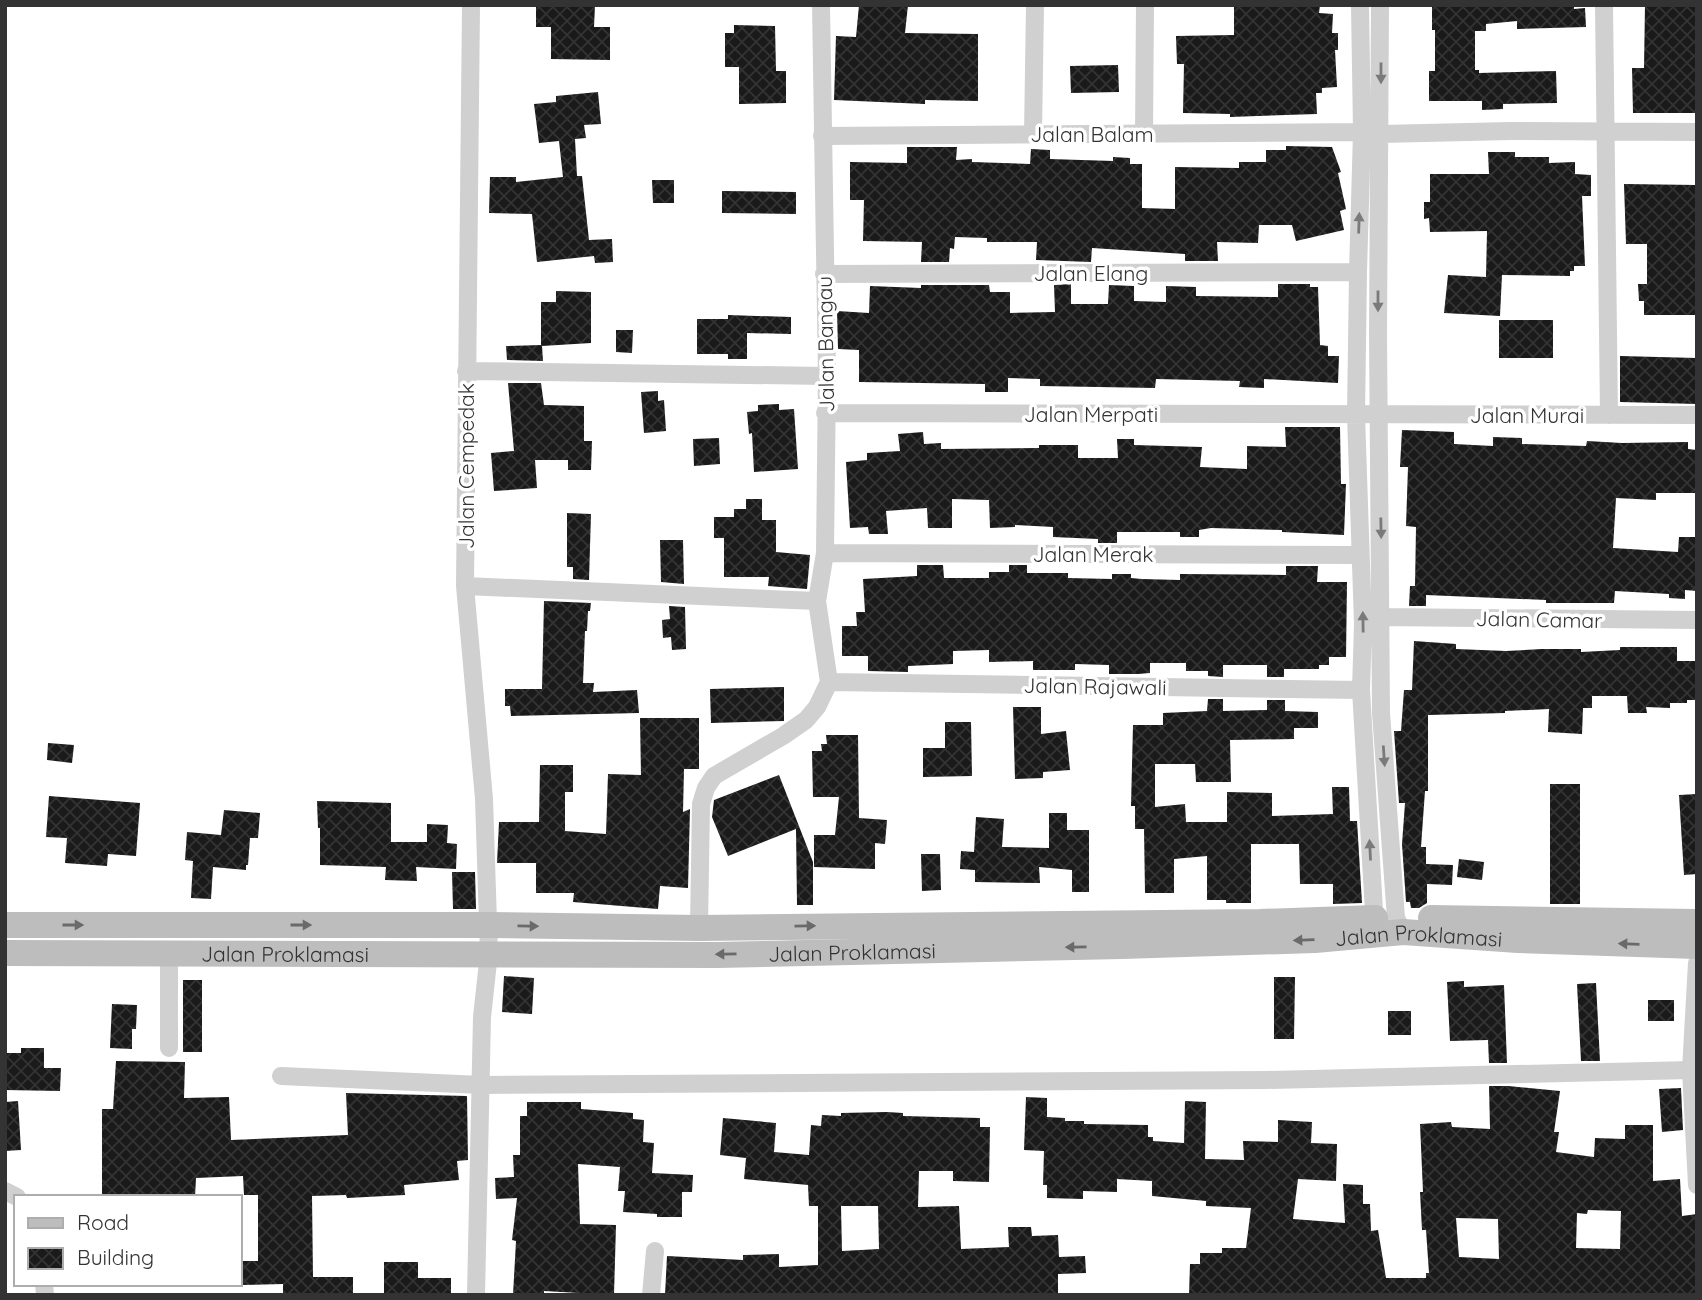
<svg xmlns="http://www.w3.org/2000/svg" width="1702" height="1300" viewBox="0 0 1702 1300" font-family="Quicksand,sans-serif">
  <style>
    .building { fill: url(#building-cross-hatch); fill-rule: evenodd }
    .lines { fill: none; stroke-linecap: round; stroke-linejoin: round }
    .street { stroke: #d0d0d0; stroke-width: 18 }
    .secondary { stroke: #bdbdbd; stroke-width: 26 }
    .oneway { fill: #7a7a7a }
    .oneway2 { fill: #6a6a6a }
    .labels { text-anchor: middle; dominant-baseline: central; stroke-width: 7; stroke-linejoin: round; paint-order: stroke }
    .street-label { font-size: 21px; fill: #333; stroke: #fff }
  </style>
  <defs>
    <pattern id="building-cross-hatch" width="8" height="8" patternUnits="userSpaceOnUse" patternTransform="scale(1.75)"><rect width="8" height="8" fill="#1a1a1a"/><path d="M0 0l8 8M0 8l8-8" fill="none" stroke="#333"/></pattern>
  </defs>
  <rect width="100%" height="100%" fill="#fff"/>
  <path class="building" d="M536 5H595L594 27H610V60L551 59V27H536Z
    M859 5H908L905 33 978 34V101L925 100V104L834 100 836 36 856 37Z
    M1275 5H1320L1319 13 1333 14 1332 33H1338V50H1335L1337 87 1322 88V93H1316L1317 114 1230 117V114L1183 113 1184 64H1177L1176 36 1234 35V7H1275Z
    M1432 5H1574V9L1585 8 1586 27 1517 29V21L1486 24V31H1475V70H1479V73L1556 71 1557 103 1503 104V109L1482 110V101H1429V71H1435V30H1432Z
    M1645 5H1697L1696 113H1633L1632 68H1644Z
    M734 25 775 26 776 71H786V103L739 104V67H725V33H734Z
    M1118 65 1119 92 1071 93 1070 66Z
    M598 92 601 124 584 125 586 138 575 139 577 176H582L589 240 612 239 613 262 595 263 594 256 537 262 532 214 489 213 490 177H516V182L563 177 559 141 539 143 534 104 556 102V96Z
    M1286 146 1332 147 1341 172 1338 173 1346 209 1340 211 1344 230 1296 241 1292 225H1259L1258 243 1217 242 1218 261H1185V254L1092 248 1091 262 1036 260 1037 242H987V238L955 237 954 249 950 248 949 262H921L922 242 863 241 864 200H850V162L907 163V147H957L956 160 972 159V162L1030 164 1031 149 1050 150V159L1113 161V157L1130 158V164H1142V208L1175 209V167L1239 168V162H1266V150H1286Z
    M1488 152H1515V157H1549V163L1575 162V174L1591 175V196H1582L1585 266H1574V271H1570V276L1502 275 1500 316 1444 313 1448 275 1486 277 1487 231 1430 232 1429 218 1424 219V202H1430V174H1489Z
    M652 180H674V203H653Z
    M1624 184 1697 185V315H1644V301H1639L1638 284H1647V244H1626Z
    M722 191 796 192V214L722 213Z
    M1071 284V304H1108L1109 285 1134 286V301L1166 302V286L1196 287V296L1278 297V284H1310V287H1318L1320 345 1328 346V356H1339L1338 383 1264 379V388L1239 387 1240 381 1156 379 1155 388 1040 386V379L1008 378V392H985V384L859 382V350L838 349 837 311 869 313 870 286 921 288V285H989L990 292H1010V313L1055 312 1054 285Z
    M556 291 591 292V343L542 346 543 361 507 360 506 346 541 345V302H556Z
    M728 315 791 317V334L747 333V359H728V354H697V319H728Z
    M1499 320H1553V358H1499Z
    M616 330H633L632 353 616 352Z
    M1620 356 1697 358V404L1620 402Z
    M508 383H541L544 405 584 406V441H592L591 470H568V460H535L537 488 494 491 491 453 514 451Z
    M658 391V401L664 400 666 431 644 433 641 392Z
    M779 404V410L794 409 798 469 754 472 752 433 749 434 747 412 758 411V405Z
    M1285 427H1340L1341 484H1346L1344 535 1282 532V530L1211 528 1199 530V537H1180V532H1117V543H1098V539L1053 537V527L1015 525V527L990 528 989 500 952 499V528H928L927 508 886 511 888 534H869L868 527 850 528 846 462 867 460V453L900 451 898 434 923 432 924 444 941 443V449L1039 448V445H1078V458H1118L1117 439H1134V445L1202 447 1200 467 1247 469V446L1286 447Z
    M1402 430 1454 432V444L1493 446V437L1522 438V444L1586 446 1587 441 1622 443 1688 442V449L1697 450V493H1656V500L1616 498 1613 548 1678 552 1679 537H1697V591L1685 590V599L1669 598V594L1615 591 1614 603H1546V600L1426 595V606H1409L1410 586H1415L1416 527 1406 526 1408 467H1400Z
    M719 438 720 464 694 466 693 439Z
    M746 499H762V520H776V552L810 555 807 589 768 586 769 577H724V538H714V517H734V509H746Z
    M567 513 591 514 589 580 573 579V567H567Z
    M660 540H683L684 584 661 582Z
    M917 565H943L944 578H989V572H1009V565H1027V573H1068V578L1112 579V574H1131V578L1142 579 1180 580V574L1286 575V566H1318L1317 582H1347L1346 657H1329V665H1319V669H1284V677H1267V665H1223V677L1208 676V671H1186V663H1150V673L1138 674H1109V665L1075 664V670H1033V661L989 662V650L953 651V664L908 666V672L868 671V656H842V626H857L856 612H865L863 579 917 576Z
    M544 601 591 603 590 611H588L587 631H585L583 683H594L593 692 637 690 639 713 511 716 510 706H505V689H542Z
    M669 606 685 607 686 649 672 650 671 637 663 638 662 620 670 619Z
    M1414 641 1456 644V649L1506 651 1542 649H1581V652L1620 650V647H1677V661H1697V700H1687V703H1670V708L1646 707 1647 713H1628L1627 696H1592V708H1583L1582 734 1548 732 1549 709 1505 711V713L1428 715V791H1425L1421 847H1426V864L1453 865 1452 885 1427 884V903L1419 908H1411L1410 902H1406L1402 844 1405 803H1399L1394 731H1401L1404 690H1412Z
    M784 687V721L711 723 710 689Z
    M1208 699H1223V711L1267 710V700H1285V711L1318 712V728H1294V739L1230 740 1231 782H1196L1195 764H1155V807L1185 804 1186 822H1227V792L1272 793V816L1333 814 1332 787H1349L1350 821H1357L1362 903 1333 904V884H1300L1299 844H1251V903H1226V900H1207V856L1174 859V893H1145L1144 829H1135V806H1131L1133 725H1163V713L1207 711Z
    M1013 707H1041V734L1066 731 1070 770 1043 772V778L1015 779Z
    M640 718H699V769H684L683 812 690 809 688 888 660 886 658 909 573 902 574 893H536V863H497L499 822H539L540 765H573V792H565V831L606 834 608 774 641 775Z
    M945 722H971L972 776 923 777V748H945Z
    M826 735H858L859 818 887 820 885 844 875 843V869L814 867V835H835L839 797H813L812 751H822L821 744H827Z
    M48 743 74 745 72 763 47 760Z
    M779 775 813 862V905H797L796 829 728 856 712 817 714 800Z
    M1550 784H1580V904H1550Z
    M1697 794V874L1684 875 1679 795Z
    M49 796 140 803 136 856 108 854 107 866 65 863 67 838 46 837Z
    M317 801 391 803V842H427V824L448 825 447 843 457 844 456 869 416 867 417 881 385 880 386 867 320 865V828H318Z
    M224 810 260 813 258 838H250L248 865H246V870L213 867 211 899 191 898 193 861 185 860 187 832 221 835Z
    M1049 813H1067V830H1089V892H1072V870L1039 867 1040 883 975 882V870L960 869 961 851 974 852 976 817 1004 819 1002 847 1049 848Z
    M921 854H940L941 890 922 891Z
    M1459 859 1484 862 1482 880 1457 877Z
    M452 872H475L476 909H453Z
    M504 976 534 978 532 1014 502 1012Z
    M1274 977H1295L1294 1039H1274Z
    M183 980H202V1052H183Z
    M1464 981V987L1504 985 1507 1063H1489L1488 1040 1450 1041 1447 982Z
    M1596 983 1600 1061H1581L1577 984Z
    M1648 1000H1674V1021H1648Z
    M112 1004 137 1005 136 1029H132V1049L110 1048Z
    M1388 1011H1411V1035H1388Z
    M21 1048H44V1068H61L60 1091 5 1090V1053H21Z
    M116 1061 185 1062 184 1098 229 1097 231 1140 348 1135 346 1093 467 1096 468 1160 457 1161 459 1180 404 1185 405 1195 347 1198 346 1195 312 1196 313 1277H353V1295H283V1284L240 1285V1261H258V1195H244L243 1176 196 1178 195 1197H102V1109H113Z
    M1489 1086H1508L1560 1091 1554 1132H1559L1556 1152 1594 1157 1595 1138 1625 1139V1125H1653V1181L1680 1179 1682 1216 1697 1214V1295H1189L1190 1264H1200V1253H1222V1248H1246L1251 1208 1206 1206V1201L1152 1196V1181L1117 1179V1192L1083 1191V1199L1047 1198V1185H1043L1044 1151 1024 1150 1026 1097 1047 1098V1117L1065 1118V1121H1084V1124L1148 1125V1137H1153V1141L1184 1143 1185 1101 1206 1102 1205 1159 1244 1160 1243 1141 1278 1142V1120L1312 1122 1311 1143 1337 1144 1336 1181 1298 1179 1293 1219 1345 1223 1343 1184 1363 1185V1204H1370L1371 1231 1378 1230 1386 1278H1426V1273H1429L1426 1230H1422L1420 1192H1423L1420 1124 1451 1122 1452 1127 1490 1129ZM1588 1210 1621 1211 1620 1249 1576 1248 1577 1213 1587 1214ZM1456 1218 1498 1219 1499 1259 1459 1257Z
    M1681 1088 1683 1130 1662 1132 1659 1089Z
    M18 1101 21 1150 5 1151V1102Z
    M527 1102H581V1109L633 1113V1119L644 1120 643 1142 654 1143 652 1173 693 1175 692 1192H682V1217H657V1214L623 1212 625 1191H618L620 1167 578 1164 580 1224 616 1225 614 1295 544 1291V1295H513L516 1241 512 1240 517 1198 496 1199 495 1178 514 1177 513 1155H520V1116H527Z
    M887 1112 903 1113V1116L980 1118V1127H990L989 1182 953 1181V1171H919L918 1207 959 1206 961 1249 1009 1247 1008 1227H1031L1032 1236 1058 1235 1059 1257 1085 1256 1086 1273 1058 1274V1295H665L667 1256 743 1260V1255L779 1254V1267L818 1265V1206H809L808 1185 744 1179 746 1158 720 1155 723 1118 776 1123 774 1152 809 1155 811 1125 821 1126 822 1115 841 1116V1113ZM841 1206H878L879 1249 842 1251Z
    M384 1262H418V1278H451V1295H384Z"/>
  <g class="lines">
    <path class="street" d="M471 5 465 586 484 799 489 953 482 1017 476 1295
      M821 5 827 376 825 553 817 601 829 682
      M1360 5 1362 132 1358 272 1356 415 1363 624 1361 690 1375 928
      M1380 5 1378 334 1381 713 1396 918 1403 932
      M1604 5 1609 415
      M1033 134 1035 5
      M1144 134 1145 5
      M822 136 1362 132 1381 134 1511 131 1697 132
      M824 274 1358 272
      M466 371 827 376
      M825 413 1697 415
      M825 553 1360 555
      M465 586 817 601
      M1381 617 1697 620
      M829 682 1361 690
      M699 928 701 804 706 788 714 776 783 736 806 720 817 707 829 682
      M1697 963 1691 1070 1697 1185
      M169 1048V952
      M281 1076 481 1085 1265 1080 1691 1070
      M5 1191 17 1197
      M44 1284 45 1295
      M651 1295 655 1251"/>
    <g class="secondary">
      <path d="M1431 918 1697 922"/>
      <path d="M5 925H487L699 928 1260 922 1375 918"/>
      <path id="s1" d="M5 953 717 955 1122 946 1315 940 1403 932 1518 940 1697 946"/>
    </g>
  </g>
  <defs><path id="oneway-solid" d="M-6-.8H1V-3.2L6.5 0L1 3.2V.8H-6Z" transform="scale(1.75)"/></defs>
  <g class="oneway">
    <use href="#oneway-solid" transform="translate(1381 73) rotate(90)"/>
    <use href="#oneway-solid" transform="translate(1359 223) rotate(-88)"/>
    <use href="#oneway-solid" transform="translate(1378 301) rotate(90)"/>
    <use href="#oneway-solid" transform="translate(1381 528) rotate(89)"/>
    <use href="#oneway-solid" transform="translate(1363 622) rotate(-91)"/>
    <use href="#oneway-solid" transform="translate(1384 756) rotate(86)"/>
    <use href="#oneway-solid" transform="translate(1370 850) rotate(-93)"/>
  </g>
  <g class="oneway2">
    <use href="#oneway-solid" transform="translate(73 925)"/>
    <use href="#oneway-solid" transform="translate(301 925)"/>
    <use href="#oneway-solid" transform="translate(528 926) rotate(1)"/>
    <use href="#oneway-solid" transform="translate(805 926) rotate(-1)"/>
    <use href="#oneway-solid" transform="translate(1304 940) rotate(178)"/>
    <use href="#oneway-solid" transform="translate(1629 944) rotate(-178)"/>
    <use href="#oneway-solid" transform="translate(1076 947) rotate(179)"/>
    <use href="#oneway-solid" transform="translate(726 954) rotate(179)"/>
  </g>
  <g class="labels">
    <g class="street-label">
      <text x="1092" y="134">Jalan Balam</text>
      <text x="1091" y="273">Jalan Elang</text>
      <text transform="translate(825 344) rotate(-91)">Jalan Bangau</text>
      <text x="1091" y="414">Jalan Merpati</text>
      <text x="1527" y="415">Jalan Murai</text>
      <text transform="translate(466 466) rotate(-90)">Jalan Cempedak</text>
      <text x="1093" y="554">Jalan Merak</text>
      <text transform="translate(1539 619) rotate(1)">Jalan Camar</text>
      <text transform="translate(1095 686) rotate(1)">Jalan Rajawali</text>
      <text stroke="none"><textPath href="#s1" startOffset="1414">Jalan Proklamasi</textPath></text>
      <text stroke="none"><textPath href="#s1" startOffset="847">Jalan Proklamasi</textPath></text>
      <text stroke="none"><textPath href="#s1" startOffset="280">Jalan Proklamasi</textPath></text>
    </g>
  </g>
  <rect width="1702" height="1300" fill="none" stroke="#333333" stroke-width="14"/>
  <rect x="14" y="1195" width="228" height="91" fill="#ffffff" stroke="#adadad" stroke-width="2"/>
  <rect x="28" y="1218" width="35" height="10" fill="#bdbdbd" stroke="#adadad" stroke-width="2"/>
  <text x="77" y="1230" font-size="21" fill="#333333">Road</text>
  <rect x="28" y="1248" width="35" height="21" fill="url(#building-cross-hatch)" stroke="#adadad" stroke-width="2"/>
  <text x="77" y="1265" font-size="21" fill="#333333">Building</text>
</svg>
